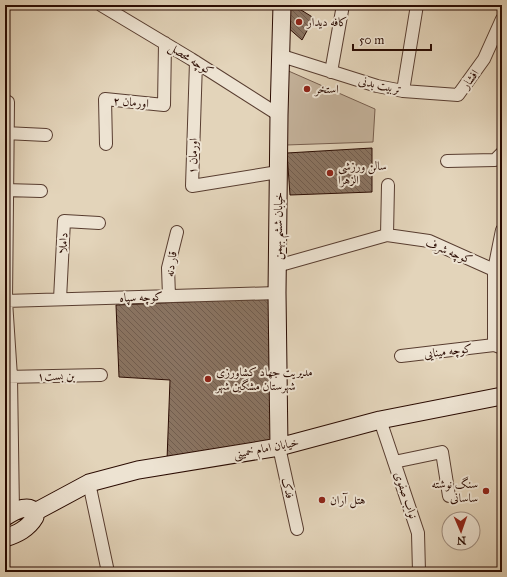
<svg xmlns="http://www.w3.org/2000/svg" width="507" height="577" viewBox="0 0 507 577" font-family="'IM FELL Great Primer',Amiri,serif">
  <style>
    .park { fill: #c4b29b; stroke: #775e4e }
    .building { fill: url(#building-back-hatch); stroke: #2a0b02 }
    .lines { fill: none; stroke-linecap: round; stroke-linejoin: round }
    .street-casing { stroke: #583d30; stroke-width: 14 }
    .secondary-casing { stroke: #2a0b02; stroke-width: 19 }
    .street { stroke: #ede3d2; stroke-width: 12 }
    .secondary { stroke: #ede3d2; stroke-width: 17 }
    .poi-dot { fill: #8f2418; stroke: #ede3d2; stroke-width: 1.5 }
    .labels { text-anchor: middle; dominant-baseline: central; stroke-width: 4; stroke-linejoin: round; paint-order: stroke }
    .poi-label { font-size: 12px; fill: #2a0b02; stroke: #ede3d2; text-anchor: start }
    .street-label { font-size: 12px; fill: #2a0b02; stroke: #ede3d2 }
  </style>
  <defs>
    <pattern id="building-back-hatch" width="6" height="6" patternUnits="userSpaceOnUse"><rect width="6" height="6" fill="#8a7462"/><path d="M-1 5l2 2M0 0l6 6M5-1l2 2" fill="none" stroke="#715d4f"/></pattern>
  </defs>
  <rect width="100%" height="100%" fill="#e3d4ba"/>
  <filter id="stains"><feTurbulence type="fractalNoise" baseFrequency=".005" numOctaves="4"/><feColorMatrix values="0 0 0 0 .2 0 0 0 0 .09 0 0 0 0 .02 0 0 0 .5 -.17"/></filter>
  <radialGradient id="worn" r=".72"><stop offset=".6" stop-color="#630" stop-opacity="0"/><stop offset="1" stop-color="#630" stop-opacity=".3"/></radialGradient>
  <path class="park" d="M284 69 375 109 373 142 286 145Z"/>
  <path class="building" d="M290 5H293L314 18 302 40 286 26Z
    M372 148V192L290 195 287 153Z
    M271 298V442L167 460 170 380 119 377 116 305Z"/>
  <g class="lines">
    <defs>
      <path id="street" d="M101 5 191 59 279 115
        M282 56 377 86 403 91 458 95 484 59 502 19
        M196 62 192 186 278 172
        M331 72 343 5
        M403 91 417 5
        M5 102H8L6 301 11 377 13 512
        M5 133 46 135
        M106 144 105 99 164 105 165 43
        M447 161 495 160 502 153
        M5 190 41 191
        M387 235 388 185
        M277 266 387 235 429 241 494 270V345L502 348
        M494 270 502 230
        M169 296 168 268 177 232
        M60 299 64 221 99 223
        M5 301 277 293
        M401 356 494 345
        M5 377 101 375
        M380 420 418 533 419 572
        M279 447 297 529
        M394 462 442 452 449 496
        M89 483 108 572"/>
      <path id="secondary" d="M279 447 277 293 279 115 282 5
        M35 512 89 483 138 470 279 447 380 420 502 396
        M5 517C14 511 34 500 35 517 28 529 17 534 5 538"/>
    </defs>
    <use href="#street" class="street-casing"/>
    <use href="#secondary" class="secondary-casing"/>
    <use href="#street" class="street"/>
    <use href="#secondary" class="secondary"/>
  </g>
  <g class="poi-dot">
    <circle cx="299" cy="22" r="4"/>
    <circle cx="307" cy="89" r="4"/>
    <circle cx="330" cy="173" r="4"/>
    <circle cx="208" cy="379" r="4"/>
    <circle cx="486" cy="491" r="4"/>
    <circle cx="322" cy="500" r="4"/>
  </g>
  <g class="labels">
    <g class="poi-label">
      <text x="307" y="22">کافه دیدار</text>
      <text x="315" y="89">استخر</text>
      <text x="338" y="166">سالن ورزشی<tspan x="338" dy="14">الزهرا</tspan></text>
      <text x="216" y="372">مدیریت جهاد کشاورزی<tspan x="216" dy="14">شهرستان مشگین شهر</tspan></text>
      <text x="478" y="484" text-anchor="end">سنگ نوشته<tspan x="478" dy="14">ساسانی</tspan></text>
      <text x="330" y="500">هتل آران</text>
    </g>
    <g class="street-label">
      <text transform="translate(191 59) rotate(32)">کوچه محصل</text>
      <text transform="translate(470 79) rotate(-54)">افشار</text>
      <text transform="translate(380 85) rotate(13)">تربیت بدنی</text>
      <text transform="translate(131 102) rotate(5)">اورمان ۲</text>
      <text transform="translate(193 156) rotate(-88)">اورمان ۱</text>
      <text transform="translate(278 226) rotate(-89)">خیابان ششم بهمن</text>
      <text transform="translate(63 243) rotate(-87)">داملا</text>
      <text transform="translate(449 251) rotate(22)">کوچه شرف</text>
      <text transform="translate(171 264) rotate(-82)">قار دنه</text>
      <text transform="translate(141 297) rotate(-2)">کوچه سپاه</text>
      <text transform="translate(448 351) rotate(-7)">کوچه مینایی</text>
      <text transform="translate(56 376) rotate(-1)">بن بست۱</text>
      <text transform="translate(266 448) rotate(-11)">خیابان امام خمینی</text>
      <text transform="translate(288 488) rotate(77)">فدک</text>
      <text transform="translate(406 495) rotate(71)">نواب صفوی</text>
    </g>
  </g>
  <rect width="507" height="577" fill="none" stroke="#e3d4ba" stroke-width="20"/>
  <rect x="6" y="6" width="495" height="565" fill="none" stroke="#2a0b02" stroke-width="2"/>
  <rect x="10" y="10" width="487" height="557" fill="none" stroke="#2a0b02"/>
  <g transform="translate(461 531) rotate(178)"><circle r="19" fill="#ede3d2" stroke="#9f8d7f"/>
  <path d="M0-3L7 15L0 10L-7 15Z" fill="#8f2418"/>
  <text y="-6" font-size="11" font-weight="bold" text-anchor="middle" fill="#2a0b02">N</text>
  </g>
  <path d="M353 44v6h78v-6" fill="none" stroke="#2a0b02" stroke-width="2"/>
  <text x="359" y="44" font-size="12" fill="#2a0b02" stroke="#ede3d2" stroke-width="3" paint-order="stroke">50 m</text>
  <rect width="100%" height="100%" filter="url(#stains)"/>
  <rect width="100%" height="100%" fill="url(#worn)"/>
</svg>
